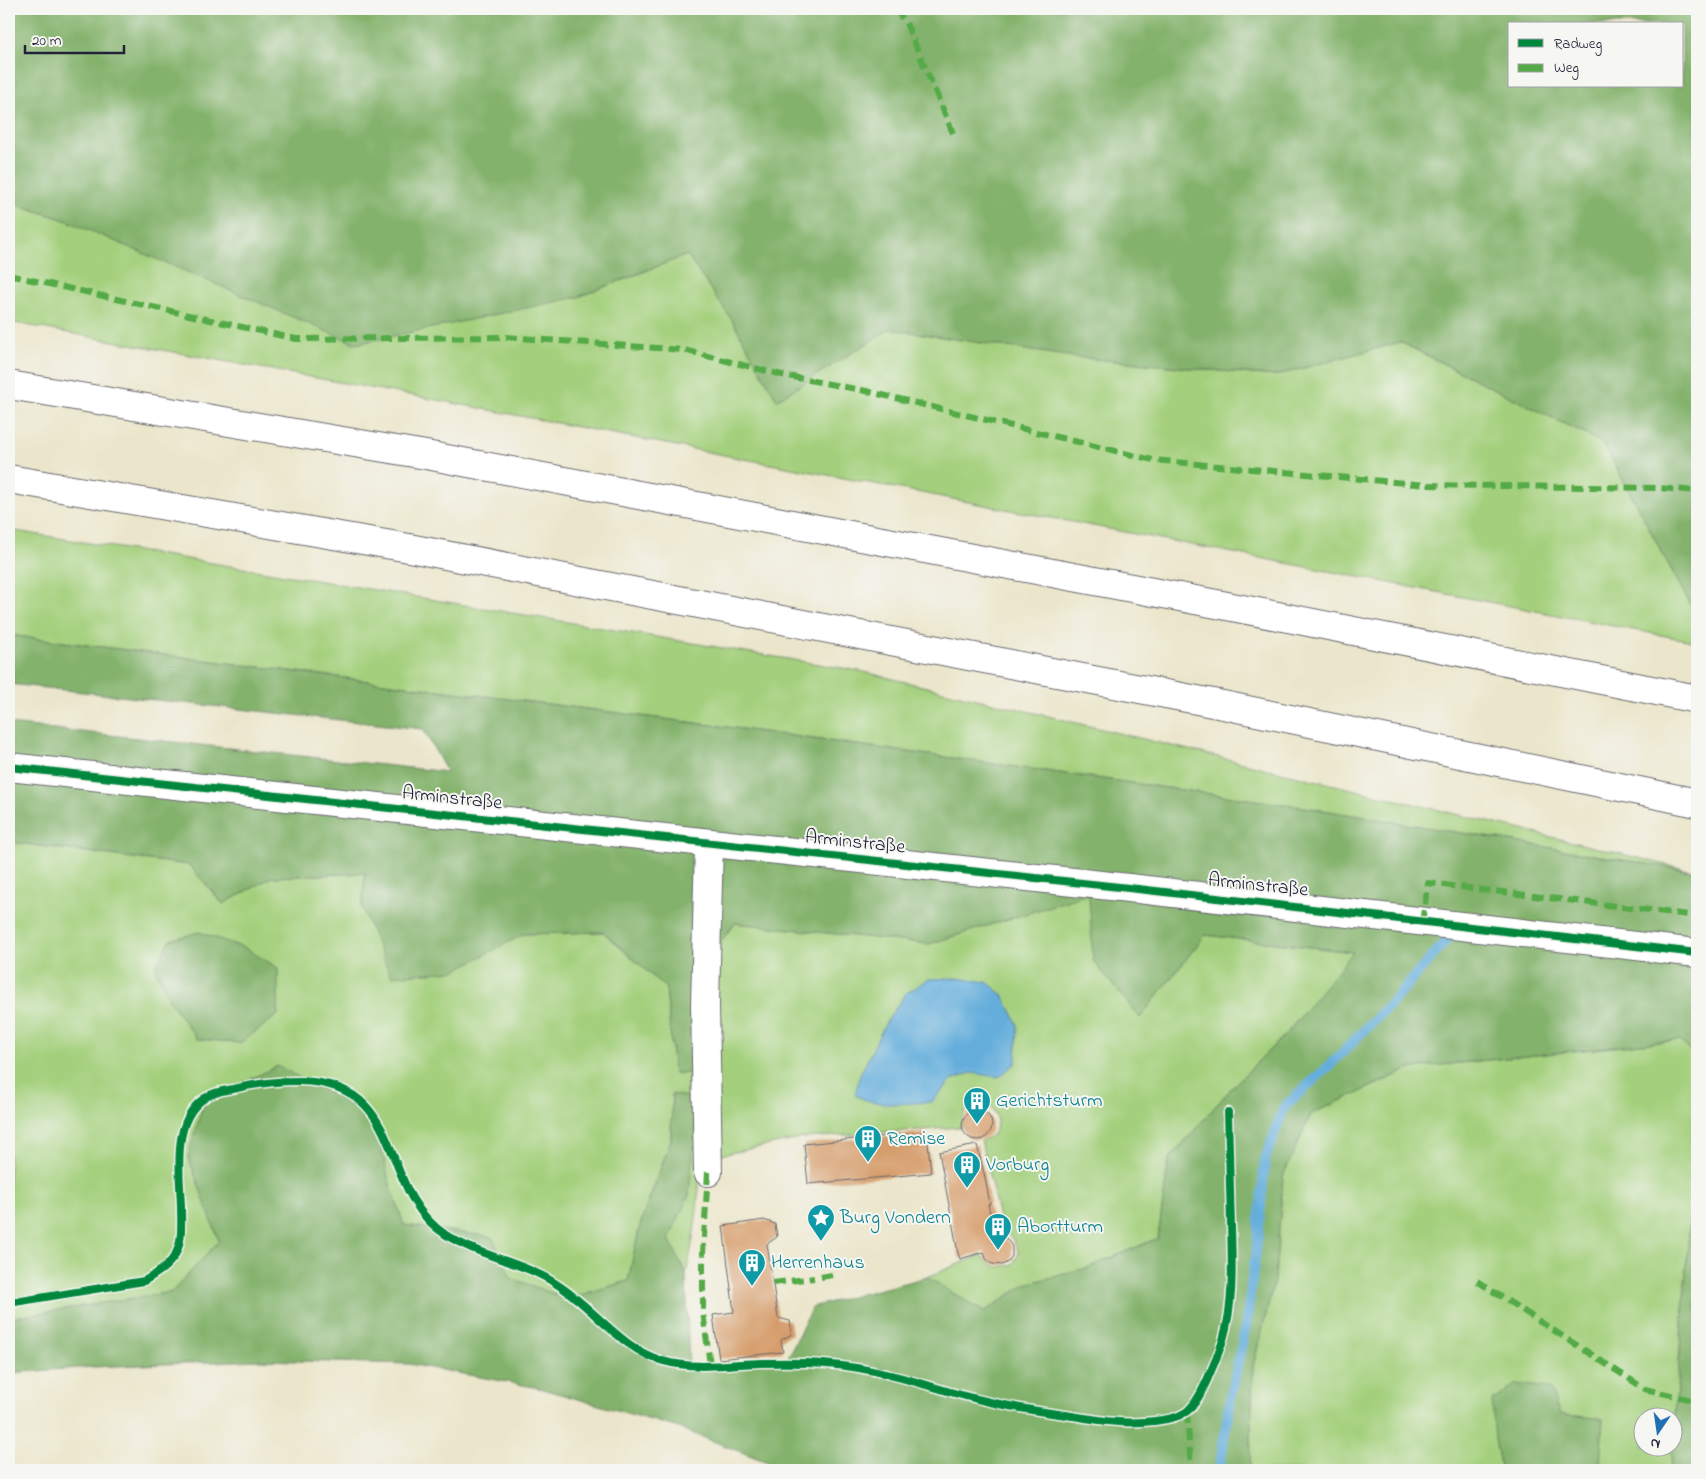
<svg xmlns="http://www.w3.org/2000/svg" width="1706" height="1479" viewBox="0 0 1706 1479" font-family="'Indie Flower',sans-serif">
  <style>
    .green { fill: #a4d07d; stroke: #63795c }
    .forest { fill: #83b26c; stroke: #526a54; fill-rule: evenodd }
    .water { fill: #65aedc; stroke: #44688c }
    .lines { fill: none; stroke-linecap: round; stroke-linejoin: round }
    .stream { stroke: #65aedc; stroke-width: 10 }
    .building { fill: #d69d6c }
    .minor-casing { stroke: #68676d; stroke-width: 30 }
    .highway-casing { stroke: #68676d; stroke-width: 30 }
    .minor { stroke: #fff; stroke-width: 28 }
    .highway { stroke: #fff; stroke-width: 28 }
    .quiet { stroke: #53aa46; stroke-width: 6; stroke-dasharray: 12 6; stroke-linecap: butt }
    .cycleway-casing { stroke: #f6f6f2; stroke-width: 11 }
    .cycleway { stroke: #00873e; stroke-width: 8 }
    .labels { text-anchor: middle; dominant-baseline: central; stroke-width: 4; stroke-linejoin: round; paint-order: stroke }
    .street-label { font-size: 20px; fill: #22223b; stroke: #f6f6f2 }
    .culture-label { font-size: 20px; fill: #0d838f; stroke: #f6f6f2; text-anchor: start }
  </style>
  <rect width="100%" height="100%" fill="#f6f6f2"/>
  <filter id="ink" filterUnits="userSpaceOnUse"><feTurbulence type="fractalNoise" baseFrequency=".02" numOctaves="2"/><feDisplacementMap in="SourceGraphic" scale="10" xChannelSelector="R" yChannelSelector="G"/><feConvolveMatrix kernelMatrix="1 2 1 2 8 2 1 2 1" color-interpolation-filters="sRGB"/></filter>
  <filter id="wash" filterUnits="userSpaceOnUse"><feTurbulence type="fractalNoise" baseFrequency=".0096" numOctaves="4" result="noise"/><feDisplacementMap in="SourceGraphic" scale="20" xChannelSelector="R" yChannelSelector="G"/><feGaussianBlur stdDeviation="1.12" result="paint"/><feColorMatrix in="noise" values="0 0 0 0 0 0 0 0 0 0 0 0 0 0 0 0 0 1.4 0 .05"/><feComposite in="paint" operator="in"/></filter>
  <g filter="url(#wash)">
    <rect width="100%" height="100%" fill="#ebe6cb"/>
    <path class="green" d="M9 202 65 220 578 297 687 255 732 320 777 399 890 329 1074 357 1274 376 1400 342 1603 443 1697 617V642L453 403 9 322Z
      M9 530 261 571 860 671 1697 872 1298 806 727 727 9 635Z
      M9 842 189 865 223 904 272 877 366 873 362 908 454 970 524 934 603 932 666 988 674 1073H695L690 980 735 923 929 944 1089 893 1140 1018 1205 935 1354 952 1287 1033 1236 1083 1169 1159 1158 1238 1087 1268 1026 1284 984 1312 927 1277 981 1255C992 1269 997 1268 1013 1264L1019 1253 1013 1239 1002 1230 981 1141C991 1137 997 1133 997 1122 997 1098 961 1096 961 1127L804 1138 720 1155 702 1148C699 1191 696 1233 686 1274L669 1239 689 1194 672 1094 671 1140 640 1225 628 1281 567 1299 511 1278 491 1237 404 1225 389 1181 188 1156 219 1241 172 1292 9 1318Z
      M1679 1040 1697 1058V1128L1674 1428V1416H1644V1446L1672 1447 1670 1470H1595L1600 1467 1495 1439 1501 1470H1250L1253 1366 1275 1278 1283 1176 1311 1114 1412 1068Z"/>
    <path class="forest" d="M9 9H1697V617L1603 443 1400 342 1274 376 1074 357 890 329 777 400 732 320 687 255 578 297 356 344 65 220 9 202ZM1510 24H1682V86H1510Z
      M9 635 727 727 1298 806 1697 872V1058L1679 1040 1412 1068 1311 1114 1283 1176 1275 1278 1253 1366 1250 1470H788L679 1428 539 1388 409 1364 260 1360 93 1367 9 1373V1318L172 1292 219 1241 188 1156 204 1102 277 1066 374 1115 389 1181 404 1225 492 1237 511 1278 567 1299 628 1281 640 1225 671 1140 672 1094 698 1099 689 1195 669 1239 686 1274 689 1367 787 1360 812 1307 927 1277 984 1312 1026 1284 1087 1268 1158 1238 1169 1159 1236 1083 1287 1033 1353 952 1205 935 1140 1018 1093 961 1089 894 929 944 735 923 690 980 695 1073H674L666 988 603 932 524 934 454 971 391 976 362 908 365 873 272 877 223 904 189 865 9 842V724L447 772 423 729 9 684Z
      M199 932 245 948 278 968V1015L240 1043 197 1039 171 1003 155 968 170 940Z
      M1697 1128V1470H1670L1672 1447 1674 1446V1428Z
      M1516 1384 1550 1388 1560 1414 1603 1419 1600 1467 1595 1470H1501L1495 1439 1492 1401Z"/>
    <path class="water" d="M957 978 987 982 1003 995 1018 1025 1016 1063 999 1077 971 1073 952 1080 932 1102C907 1103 877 1108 855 1095L860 1075 885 1024 905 994 929 979Z"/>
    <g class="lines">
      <path class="stream" d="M1219 1470 1231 1395 1246 1325 1258 1235 1265 1160 1284 1107 1328 1067 1394 1000 1450 936"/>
    </g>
    <g id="blocks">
      <path class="building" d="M962 1125a15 15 0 1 1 30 0a15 15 0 1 1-30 0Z
        M927 1132 931 1173 808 1184 804 1144Z
        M977 1145 984 1173 990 1204H988L995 1236 1006 1238 1012 1246V1256L1008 1262 1002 1265 992 1264 986 1259 984 1252 960 1259 958 1253 939 1152Z
        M764 1220 775 1224 777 1237 767 1244 778 1318 790 1321 792 1334 781 1340 783 1352 719 1359 713 1315 734 1312 723 1226Z"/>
    </g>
  </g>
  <g filter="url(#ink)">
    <use href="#blocks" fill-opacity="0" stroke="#68676d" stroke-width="1"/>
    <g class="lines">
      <defs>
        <path id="minor" d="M9 767 1138 889 1697 953
          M708 1172 705 1004 709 843"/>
        <path id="highway" d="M9 385 426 455 1227 606 1697 699
          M9 479 409 548 1223 705 1697 803"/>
      </defs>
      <use href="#minor" class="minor-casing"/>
      <use href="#highway" class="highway-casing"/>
      <use href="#minor" class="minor"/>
      <use href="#highway" class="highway"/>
      <path class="quiet" d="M895 9 906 23 953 133
        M9 275 296 339 506 337 684 350 782 375 866 391 1153 460 1427 485 1659 488 1697 491
        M1422 922 1428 883 1697 916
        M708 1172 703 1253V1312L710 1365
        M821 1277 832 1275
        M1477 1281 1645 1389 1692 1400 1697 1399
        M773 1283 814 1278
        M1187 1412 1191 1470"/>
      <defs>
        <path id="cycleway" d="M9 767 1138 889 1697 953
          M9 1303 144 1281C156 1274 168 1267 175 1255 183 1241 181 1223 181 1207 180 1171 170 1115 210 1095 217 1092 226 1090 233 1089 254 1084 277 1081 298 1081 410 1082 375 1189 446 1235 481 1257 524 1262 558 1285 594 1308 621 1349 663 1361 694 1370 729 1364 761 1363 807 1362 845 1363 890 1375 919 1382 948 1392 977 1399 1006 1406 1036 1411 1066 1415 1098 1420 1122 1425 1155 1421 1165 1420 1177 1418 1186 1412 1196 1405 1203 1389 1208 1378 1213 1366 1219 1353 1223 1340 1234 1303 1232 1264 1231 1226 1230 1188 1229 1150 1228 1112"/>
      </defs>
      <use href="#cycleway" class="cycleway-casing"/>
      <use href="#cycleway" class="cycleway"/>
    </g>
  </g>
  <defs>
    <symbol id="building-pin" viewBox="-11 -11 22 30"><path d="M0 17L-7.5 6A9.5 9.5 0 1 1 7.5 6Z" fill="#0f9aa8" stroke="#f6f6f2"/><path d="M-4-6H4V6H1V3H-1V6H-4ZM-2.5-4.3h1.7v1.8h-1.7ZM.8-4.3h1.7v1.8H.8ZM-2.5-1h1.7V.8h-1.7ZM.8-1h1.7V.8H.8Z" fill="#fff"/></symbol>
    <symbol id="sight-pin" viewBox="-11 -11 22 30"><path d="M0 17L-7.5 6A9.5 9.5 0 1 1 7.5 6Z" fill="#0f9aa8" stroke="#f6f6f2"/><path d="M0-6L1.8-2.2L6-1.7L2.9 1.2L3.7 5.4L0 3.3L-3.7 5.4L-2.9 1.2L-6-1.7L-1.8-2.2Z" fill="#fff"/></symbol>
  </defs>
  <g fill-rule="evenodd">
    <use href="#building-pin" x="961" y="1085" width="32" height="43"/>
    <use href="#building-pin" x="852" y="1123" width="32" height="43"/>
    <use href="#building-pin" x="951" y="1149" width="32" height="43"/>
    <use href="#sight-pin" x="805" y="1202" width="32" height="43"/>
    <use href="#building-pin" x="982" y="1211" width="32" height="43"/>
    <use href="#building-pin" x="736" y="1247" width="32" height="43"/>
  </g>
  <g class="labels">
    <g class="street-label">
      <text transform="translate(452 799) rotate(6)">Arminstraße</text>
      <text transform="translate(855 843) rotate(6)">Arminstraße</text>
      <text transform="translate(1258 886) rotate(6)">Arminstraße</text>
    </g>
    <g class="culture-label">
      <text x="996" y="1101">Gerichtsturm</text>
      <text x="887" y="1139">Remise</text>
      <text x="986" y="1165">Vorburg</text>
      <text x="840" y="1218">Burg Vondern</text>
      <text x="1017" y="1227">Abortturm</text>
      <text x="771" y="1263">Herrenhaus</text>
    </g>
  </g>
  <rect width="1706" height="1479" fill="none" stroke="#f6f6f2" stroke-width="30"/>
  <rect x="1508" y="22" width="175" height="65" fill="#f6f6f2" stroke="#a1a1a9"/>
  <rect x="1518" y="39" width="25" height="8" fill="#00873e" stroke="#a1a1a9"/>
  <text x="1554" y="48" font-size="15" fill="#22223b">Radweg</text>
  <rect x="1518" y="64" width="25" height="8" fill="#53aa46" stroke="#a1a1a9"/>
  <text x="1554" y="72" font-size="15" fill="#22223b">Weg</text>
  <g transform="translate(1658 1432) rotate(193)"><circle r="24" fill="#f6f6f2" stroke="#a1a1a9"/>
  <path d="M0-4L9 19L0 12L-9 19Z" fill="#1f6fb2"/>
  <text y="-8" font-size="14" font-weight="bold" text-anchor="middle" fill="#22223b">N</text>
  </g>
  <path d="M25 45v8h99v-8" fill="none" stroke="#22223b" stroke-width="2.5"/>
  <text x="32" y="45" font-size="15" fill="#22223b" stroke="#f6f6f2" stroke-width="4" paint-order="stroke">20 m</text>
</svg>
